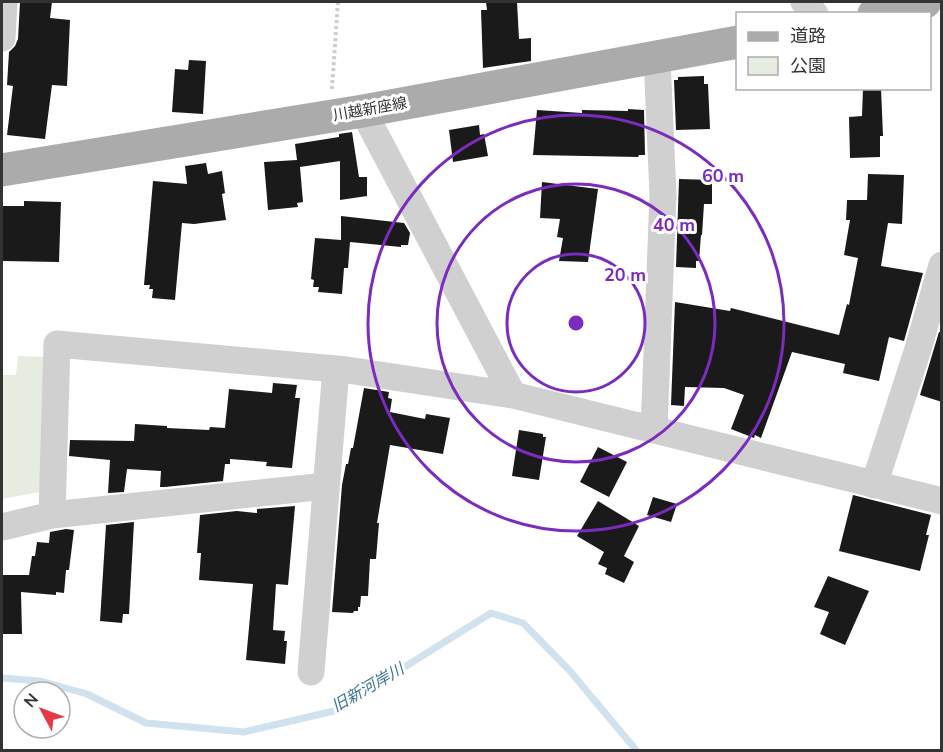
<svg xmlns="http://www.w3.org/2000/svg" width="943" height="752" viewBox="0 0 943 752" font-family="'Nunito Sans','Noto Sans JP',sans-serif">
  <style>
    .green { fill: #e6ecdf }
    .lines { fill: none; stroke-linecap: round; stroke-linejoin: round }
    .stream { stroke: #cfe2ee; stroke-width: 7 }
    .building { fill: #1a1a1a }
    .path { stroke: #cdcdcd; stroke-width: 4; stroke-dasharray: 3 3; stroke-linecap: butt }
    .minor { stroke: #d0d0d0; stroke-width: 27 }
    .major { stroke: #ababab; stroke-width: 33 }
    .ring { fill: none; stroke: #7b2cbf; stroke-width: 3 }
    .labels { text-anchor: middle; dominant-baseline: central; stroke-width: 6; stroke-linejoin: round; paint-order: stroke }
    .street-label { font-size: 15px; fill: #333; stroke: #fff }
    .water-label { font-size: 16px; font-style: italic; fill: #3f7597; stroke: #fff }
    .centre { fill: #7b2cbf; stroke: #fff; stroke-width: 3 }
    .ring-label { font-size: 18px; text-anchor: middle; font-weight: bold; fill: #7b2cbf; stroke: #fff; stroke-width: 6; stroke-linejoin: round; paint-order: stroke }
  </style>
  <rect width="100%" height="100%" fill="#fff"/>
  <path class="green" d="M18 356 48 357 46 491 2 499V375H16Z"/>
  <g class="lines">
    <path class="stream" d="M2 678 40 681 87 694 146 723 244 732 334 711 491 613 523 623 570 671 636 750"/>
  </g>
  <path class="building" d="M20 2H52L50 18 70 20 67 86 52 85 45 139 7 135 13 86 7 85 9 52 15 46 18 39Z
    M486 2H517L519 39 531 38V61L483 68 481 10H487Z
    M189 60 206 61 203 114 172 112 175 69 188 70Z
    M704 76V84H708L710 129 676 130 674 80H678V77Z
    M863 88H881L883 136H880V157L850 158 849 117 862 116Z
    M628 109 644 110 645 155H639L638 157 533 155 537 110 582 113V110L628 111Z
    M479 125 480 135 484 134 488 156 453 162 449 130Z
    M352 132 359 177H367V196L340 200V161L300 167 303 202 297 203 298 207 268 210 264 162 297 160 295 144 339 137V134Z
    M206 163 208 174 222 171 225 193 222 194 226 220 194 224 182 223 175 300 152 298 153 289H149L150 285H144L153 181 187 184 185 166Z
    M868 174 904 175 902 224 888 223 881 266 923 273 904 341 889 337 879 381 843 373 845 364 792 352 761 438 755 435 754 438 731 429 744 395 724 388 685 387 684 406 671 405 675 302 730 311 731 308 839 335 847 304 849 305 858 258 844 255 850 220H846L847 200H867Z
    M679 179 712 180V204H704L702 235H701L699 261H696V268L676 267Z
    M542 182 598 189 588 262 559 261 563 238 557 237 560 219 540 218Z
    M24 201 61 202 59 262 2 261V206H24Z
    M341 216 404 223 410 233 408 245H401V247L350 242 348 268H344L342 294 318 292 319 287H313L314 280 311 279 315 238 341 240Z
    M939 332H942V402L920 395Z
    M273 383 297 385 295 398H300L292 468 266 466 267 462 230 459V464H225L223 481 165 487H160L161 471 127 469 124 492 108 493 110 460 69 456 70 440 134 441 135 424 167 426V428L209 430 210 427 225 428 229 389 272 393Z
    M364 388 389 392 388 398 392 399 390 412 425 419 426 414 450 418 443 454 390 445 377 523H379L376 559H370L368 596H361L360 607H358V611H354L353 613 332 612 342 485 346 464H348L351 448H353Z
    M519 430 543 434V437H546L539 480 512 476Z
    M598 447 627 462 609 497 580 482Z
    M853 495 931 515 926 535H929L920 571 839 551Z
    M653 497 677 504 671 522 647 515Z
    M598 501 639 526 624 556 634 562 624 583 605 574 607 568 598 564 604 552 577 536Z
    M295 506 288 585 276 584 273 630 285 631 284 641H287L285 664 246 660 253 584 199 580 201 553H197L200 515 237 511 257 513V509Z
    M134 522 129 614H123L122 623 100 621 106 525Z
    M66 529 74 530 69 570H66L64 593 56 592V595L21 592 22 634H2V575H29L32 556H35L37 542 49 543 50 532Z
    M828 576 869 591 845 645 820 634 829 612 814 607Z"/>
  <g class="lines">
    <path class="path" d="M332 89 338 2"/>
    <path class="minor" d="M804 2 815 14
      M2 38 4 2
      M363 111 513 395
      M654 430 663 195 657 58
      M874 485 918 349 942 265
      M52 515 57 344 347 370 513 395 942 501
      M2 527 52 515 326 486
      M311 672 336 369"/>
    <path class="major" d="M874 14 925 2
      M2 170 363 111 738 42"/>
  </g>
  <g class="ring">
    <circle cx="576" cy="323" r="69"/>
    <circle cx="576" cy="323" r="139"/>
    <circle cx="576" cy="323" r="208"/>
  </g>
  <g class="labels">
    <g class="street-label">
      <text transform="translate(370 109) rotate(-10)">川越新座線</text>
    </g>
    <g class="water-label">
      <text transform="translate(368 688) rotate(-30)">旧新河岸川</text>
    </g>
  </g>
  <circle cx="576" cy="323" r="9" class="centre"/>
  <g class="ring-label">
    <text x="723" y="182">60 m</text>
    <text x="674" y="231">40 m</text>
    <text x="625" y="281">20 m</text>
  </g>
  <rect width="943" height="752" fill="none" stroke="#333333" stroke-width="6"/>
  <rect x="736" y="12" width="195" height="78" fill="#ffffff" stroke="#adadad" stroke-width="1.5"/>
  <rect x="748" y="32" width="30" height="9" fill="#ababab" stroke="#adadad" stroke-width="1.5"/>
  <text x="790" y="42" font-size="18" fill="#333333">道路</text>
  <rect x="748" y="57" width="30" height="18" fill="#e6ecdf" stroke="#adadad" stroke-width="1.5"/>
  <text x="790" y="72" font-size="18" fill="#333333">公園</text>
  <g transform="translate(42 710) rotate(311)"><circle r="28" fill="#ffffff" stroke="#adadad" stroke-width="1.5"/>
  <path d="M0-4.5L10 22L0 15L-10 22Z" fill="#e63946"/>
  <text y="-9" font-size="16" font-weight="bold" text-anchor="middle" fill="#333333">N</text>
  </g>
</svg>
